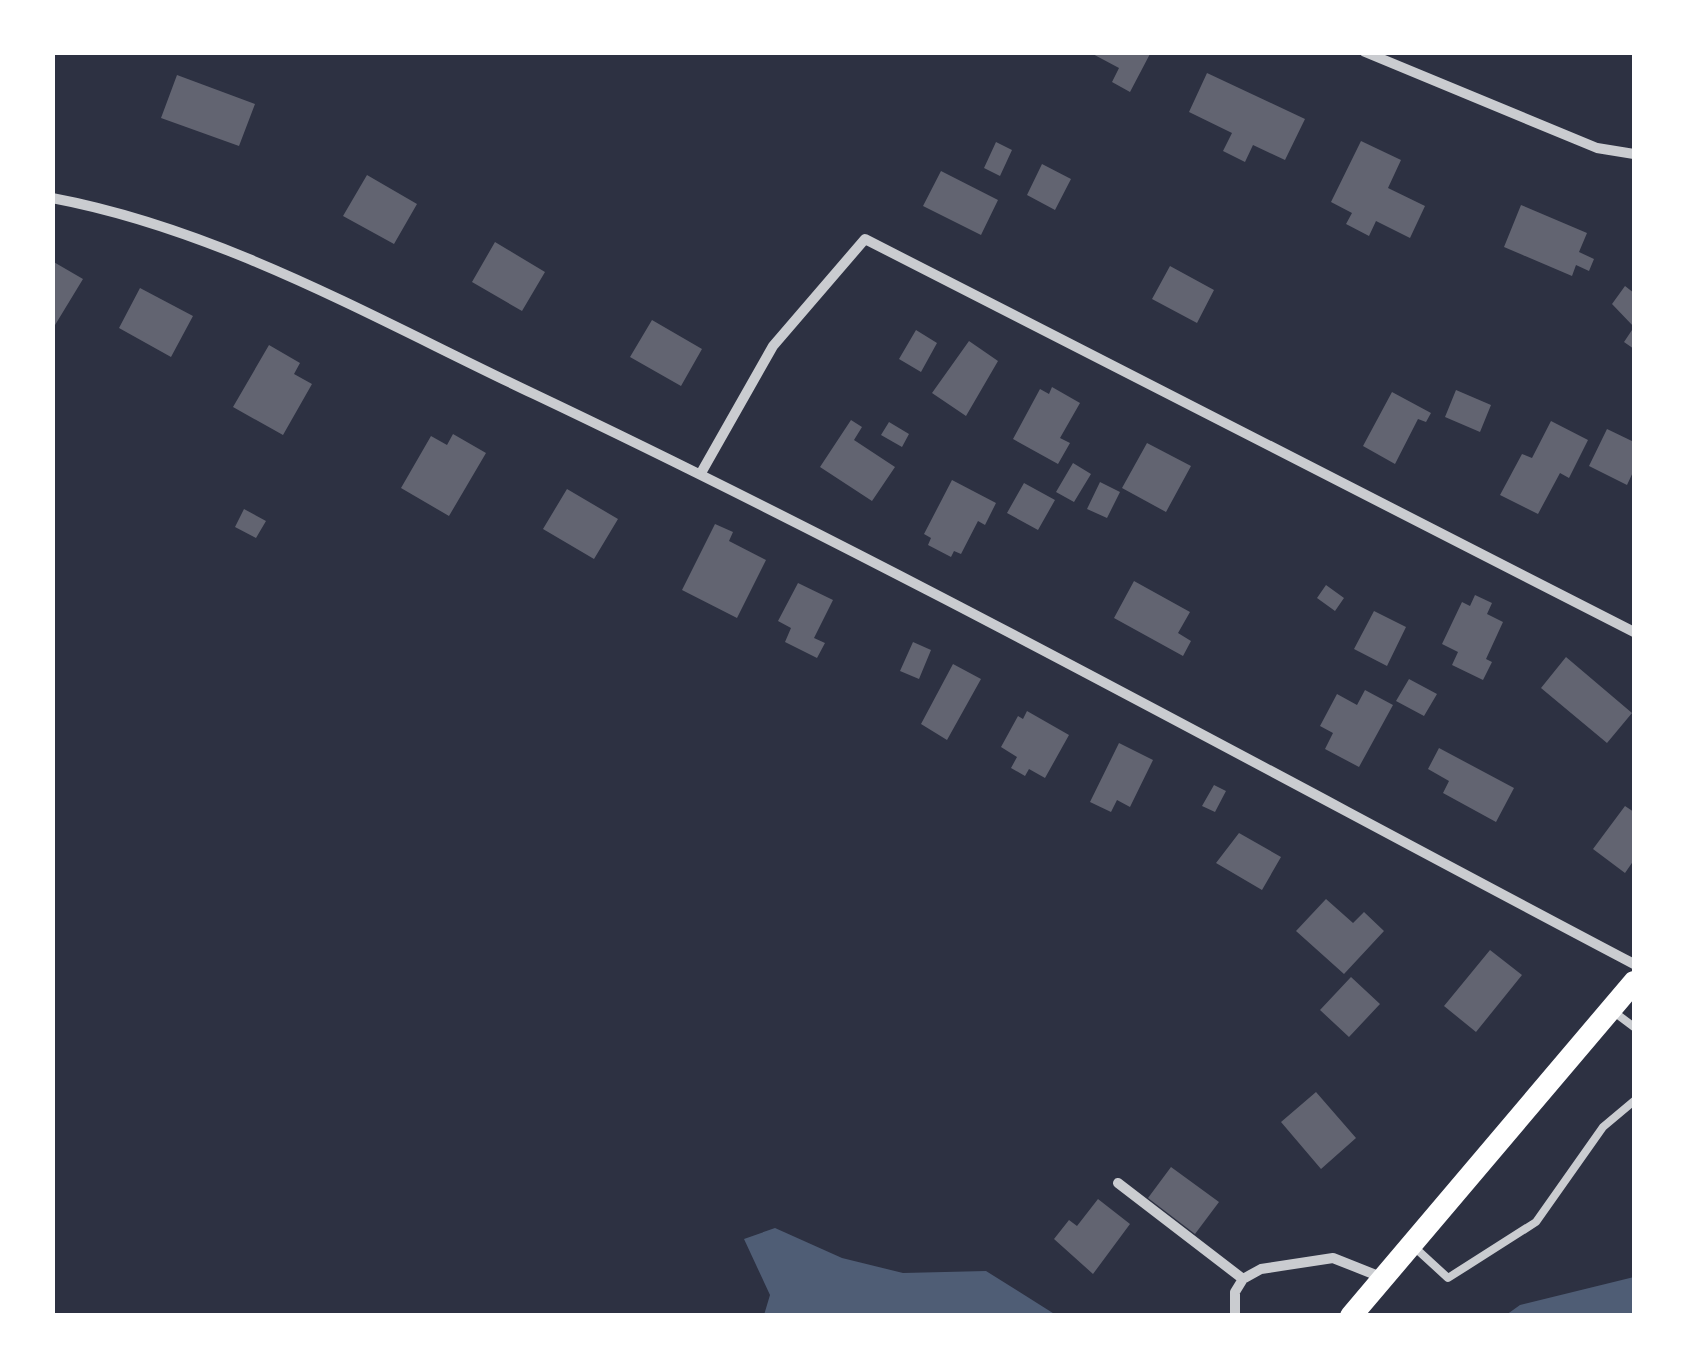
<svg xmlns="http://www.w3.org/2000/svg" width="1687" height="1368" viewBox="0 0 1687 1368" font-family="'Exo 2',sans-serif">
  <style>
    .water { fill: #4f5d75 }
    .building { fill: #626471 }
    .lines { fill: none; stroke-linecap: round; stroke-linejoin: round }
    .service { stroke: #caccd0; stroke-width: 8 }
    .minor { stroke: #caccd0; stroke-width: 10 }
    .primary { stroke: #fff; stroke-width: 22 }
  </style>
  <rect width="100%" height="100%" fill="#2d3142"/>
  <path class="water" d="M775 1228 842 1258 903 1273 986 1271 1056 1315H764L770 1295 744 1239Z
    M1634 1277V1315H1506L1520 1305Z"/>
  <path class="building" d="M1089 52H1151L1130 92 1112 82 1119 68Z
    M1207 73 1305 119 1285 160 1253 145 1245 162 1223 151 1232 133 1189 112Z
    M177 75 255 104 239 146 161 118Z
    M1361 141 1401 160 1388 188 1425 206 1410 238 1376 221 1369 236 1346 224 1352 213 1331 202Z
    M996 142 1012 150 1000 176 984 168Z
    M1042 164 1071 179 1055 210 1027 195Z
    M941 171 998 200 981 235 923 206Z
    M367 175 417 204 394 244 343 216Z
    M1521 205 1587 233 1579 252 1594 259 1589 271 1576 265 1572 276 1504 247Z
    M495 242 545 272 522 311 472 282Z
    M52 261 83 279 52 330Z
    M1170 266 1214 290 1197 323 1152 299Z
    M1625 286 1634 293V349L1624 342 1634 327 1612 304Z
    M140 288 193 316 171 357 119 328Z
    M652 320 702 349 681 386 630 357Z
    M916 330 937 343 921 372 899 359Z
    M969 341 998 361 966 416 932 393Z
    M269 345 300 363 294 374 312 384 283 435 233 407Z
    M1052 387 1080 403 1060 438 1070 443 1058 464 1013 439 1040 389 1049 394Z
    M1456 390 1491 405 1480 432 1445 417Z
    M1392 392 1431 413 1426 422 1418 419 1395 464 1363 446Z
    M851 420 862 427 854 440 895 467 872 501 820 467Z
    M1551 421 1588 440 1569 478 1560 473 1538 514 1500 495 1522 454 1532 458Z
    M889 422 909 434 902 447 881 435Z
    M1607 429 1634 442V470L1627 485 1589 466Z
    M453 434 486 453 449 516 401 488 431 436 447 445Z
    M1147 443 1191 466 1166 512 1122 488Z
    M1073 463 1091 474 1074 502 1056 492Z
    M952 480 996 503 985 525 978 521 961 554 954 551 951 557 928 545 931 538 924 534Z
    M1100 482 1120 492 1107 518 1087 509Z
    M1024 483 1055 500 1038 530 1007 513Z
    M567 489 618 519 594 559 543 529Z
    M244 509 266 521 256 538 235 527Z
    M715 524 733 532 729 541 766 560 737 618 682 590Z
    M1134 581 1190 612 1178 633 1191 641 1183 656 1114 618Z
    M798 583 833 600 814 638 825 643 817 658 785 642 791 628 778 621Z
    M1326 585 1344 598 1335 611 1317 598Z
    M1475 595 1492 603 1487 614 1503 622 1486 659 1492 662 1483 680 1452 665 1458 652 1442 644 1462 602 1470 606Z
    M1374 611 1406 627 1387 666 1354 649Z
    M913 642 931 650 919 679 900 671Z
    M1566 657 1632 713 1607 743 1541 688Z
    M953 664 981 679 947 740 921 724Z
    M1409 679 1437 694 1424 716 1396 701Z
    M1365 690 1393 705 1359 767 1325 749 1333 733 1320 726 1337 694 1357 705Z
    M1027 711 1069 735 1045 778 1029 769 1025 776 1011 768 1017 757 1001 747 1018 716 1023 719Z
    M1119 743 1153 760 1130 807 1117 800 1111 812 1090 802Z
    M1439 748 1514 788 1496 822 1443 793 1449 781 1428 769Z
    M1214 785 1226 791 1215 812 1202 806Z
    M1625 806 1634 812V860L1625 873 1593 849Z
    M1239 833 1281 857 1262 890 1216 863Z
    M1326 899 1353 923 1364 912 1384 931 1344 974 1296 931Z
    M1490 950 1522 975 1476 1032 1444 1006Z
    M1351 977 1380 1004 1349 1037 1320 1010Z
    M1316 1092 1356 1138 1321 1169 1281 1122Z
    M1171 1167 1219 1202 1195 1234 1148 1198Z
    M1098 1199 1130 1224 1093 1274 1054 1239 1069 1220 1077 1226Z"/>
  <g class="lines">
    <path class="service" d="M1614 1012 1634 1027
      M1412 1245 1448 1278 1536 1222 1603 1127 1634 1101"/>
    <path class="minor" d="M1365 52 1597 148 1634 154
      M52 198C223 230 379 321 534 394 907 571 1269 772 1634 964
      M701 473 773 346 865 239 1634 632
      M1118 1183 1243 1279
      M1235 1316V1292L1243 1279 1261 1269 1333 1258 1381 1277"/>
    <path class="primary" d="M1351 1316 1634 982"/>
  </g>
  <rect width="1687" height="1368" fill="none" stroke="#ffffff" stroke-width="110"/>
</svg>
